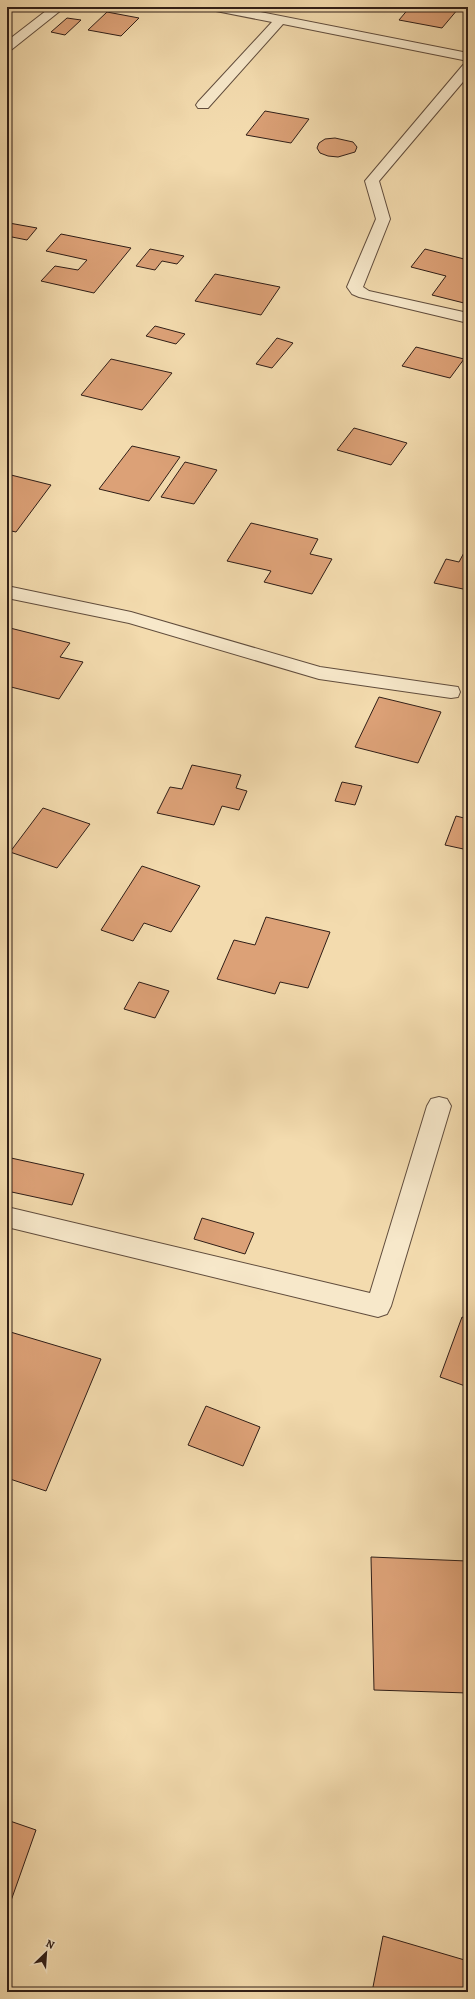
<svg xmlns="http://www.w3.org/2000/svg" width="475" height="1999" viewBox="0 0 475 1999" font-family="Alegreya,serif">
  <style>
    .building { fill: #dca177; stroke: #301e17 }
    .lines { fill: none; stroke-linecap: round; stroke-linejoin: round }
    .street-casing { stroke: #614d3d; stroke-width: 2 }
    .street { fill: #f7e8ca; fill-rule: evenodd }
  </style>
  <rect width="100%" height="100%" fill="#f3dbae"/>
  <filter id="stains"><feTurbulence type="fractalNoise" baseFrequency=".005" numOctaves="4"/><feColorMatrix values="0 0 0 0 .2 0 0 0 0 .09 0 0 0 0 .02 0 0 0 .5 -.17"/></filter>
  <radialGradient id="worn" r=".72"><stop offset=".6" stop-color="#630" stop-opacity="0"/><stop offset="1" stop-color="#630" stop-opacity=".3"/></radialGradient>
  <path class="building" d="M410 7H446L458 9 442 28 399 20Z
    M107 12 139 18 121 36 88 30Z
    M67 18 81 20 65 35 51 32Z
    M265 111 309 119 291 143 246 135Z
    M335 138 353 142 357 147 355 152 338 157 328 156 320 153 317 148 319 143 325 139Z
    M9 223 37 228 27 240 7 236V225Z
    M61 234 131 248 94 293 41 281 55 266 78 270 87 260 46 251Z
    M150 249 184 256 177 264 162 261 155 270 136 266Z
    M425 249 468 260V298L464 303 432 295 446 276 411 267Z
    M215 274 280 287 261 315 195 301Z
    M155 326 185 334 176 344 146 336Z
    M277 338 293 343 272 368 256 364Z
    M416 347 464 359 450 378 402 366Z
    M111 359 172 373 142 410 81 395Z
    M354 428 407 443 391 465 337 450Z
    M132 446 180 457 149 501 99 489Z
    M185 462 217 470 194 504 161 497Z
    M7 474 51 485 16 532 7 530Z
    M251 523 318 539 310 554 332 559 312 594 264 582 271 571 227 561Z
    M467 547 468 590 434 583 446 559 459 562Z
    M10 628 70 643 60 657 83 662 59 699 7 686V633Z
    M379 697 441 712 418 763 355 747Z
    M192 765 241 775 236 788 247 791 239 810 222 806 214 825 157 813 170 787 182 789Z
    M342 782 362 786 355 805 335 801Z
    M43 808 90 824 57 868 10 852Z
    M456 816 468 819V850L445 845Z
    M142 866 200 886 171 932 144 923 133 941 101 930Z
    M266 917 330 932 308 988 280 982 275 994 217 979 234 940 255 945Z
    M139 982 169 991 155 1018 124 1009Z
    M11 1158 84 1174 72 1205 7 1191V1169Z
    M202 1218 254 1233 245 1254 194 1239Z
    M462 1317 468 1319V1387L440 1377Z
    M7 1331 101 1359 46 1491 7 1478Z
    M206 1406 260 1427 243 1466 188 1445Z
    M371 1557 467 1561 468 1693 374 1690Z
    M7 1820 36 1830 7 1912Z
    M383 1936 468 1961V1992H372Z"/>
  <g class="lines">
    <defs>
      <path id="street" d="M51 7H65L11 50 7 51V41Z
        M210 7H235L468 53V61L283 24 208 108H198L196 105 198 102 272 22 216 11Z
        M468 64V76L379 181 390 219 363 287 369 291 468 313V323L359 297 352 294 347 287 376 219 365 181 463 65Z
        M7 586 131 612 320 667 451 686 458 687 460 692 458 697 451 698 319 679 129 623 7 598Z
        M439 1097 447 1099 451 1106 391 1306 387 1314 378 1317 7 1227V1207L370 1293 427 1106 431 1099Z"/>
    </defs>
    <use href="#street" class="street-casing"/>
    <use href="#street" class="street"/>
  </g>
  <rect width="475" height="1999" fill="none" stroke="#f3dbae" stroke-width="24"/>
  <rect x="8" y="8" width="459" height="1983" fill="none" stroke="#301e17" stroke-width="2"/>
  <rect x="12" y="12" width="451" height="1975" fill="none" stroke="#301e17"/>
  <g transform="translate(46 1953) rotate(25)" stroke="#f7e8ca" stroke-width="3" paint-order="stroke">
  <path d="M0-3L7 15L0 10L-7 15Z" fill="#301e17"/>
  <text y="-6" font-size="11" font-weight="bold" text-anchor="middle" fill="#301e17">N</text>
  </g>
  <rect width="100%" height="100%" filter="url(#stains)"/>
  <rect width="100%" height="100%" fill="url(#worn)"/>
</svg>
